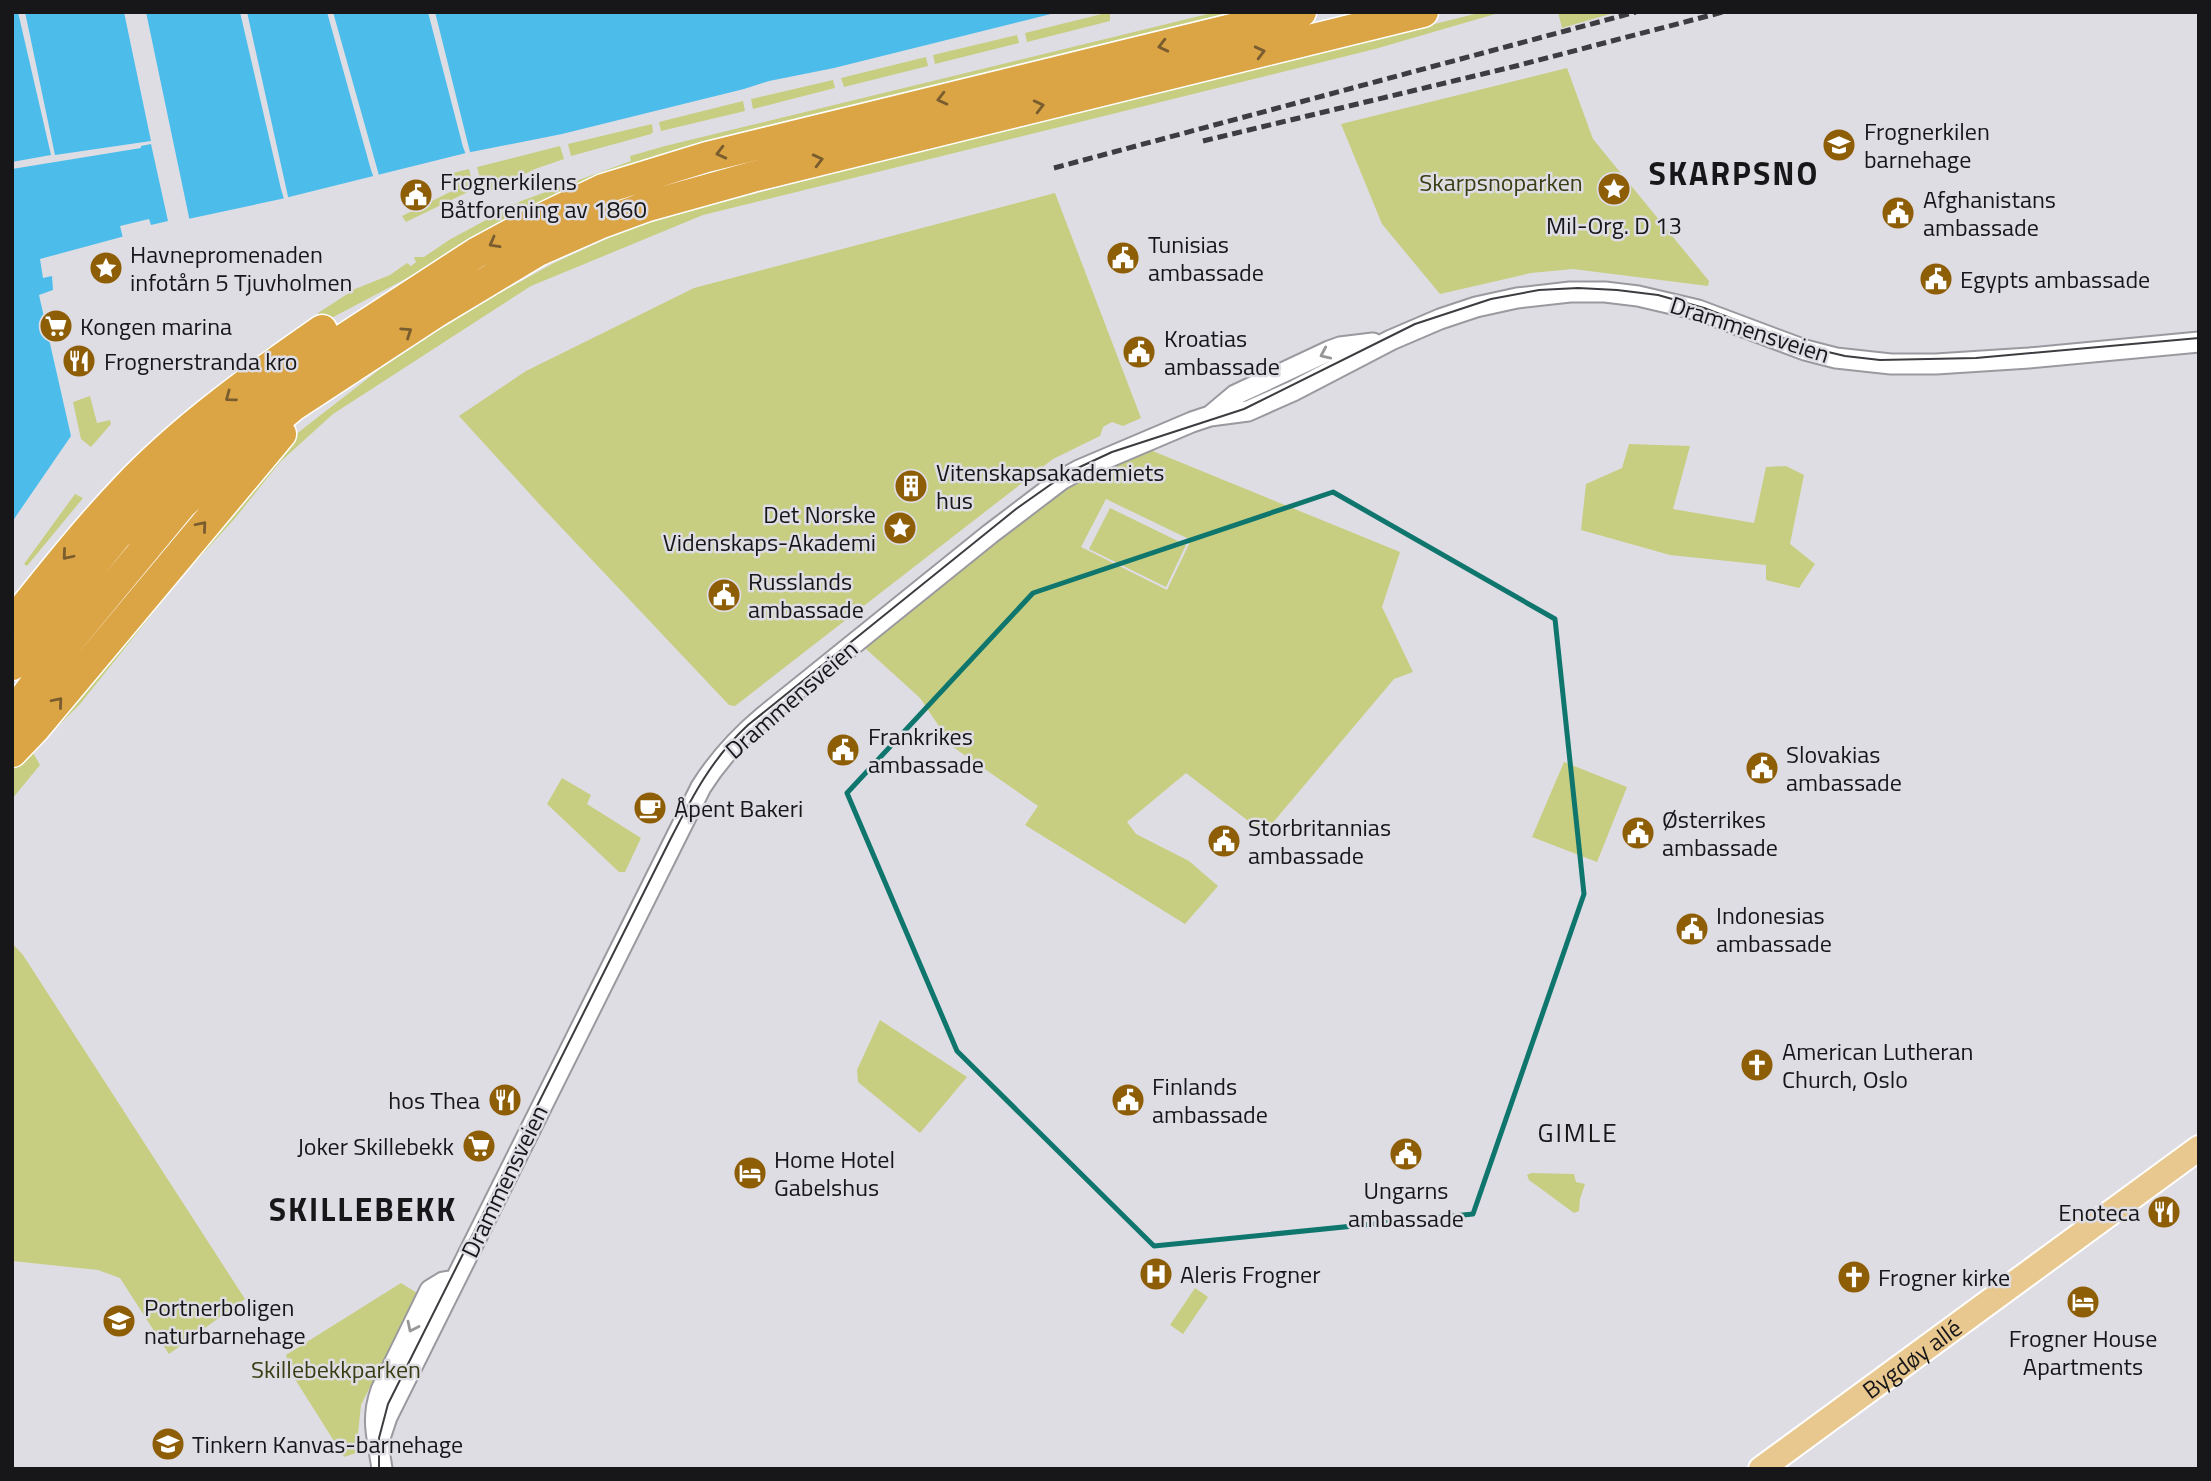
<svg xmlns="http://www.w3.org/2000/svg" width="2211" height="1481" viewBox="0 0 2211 1481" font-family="'Titillium Web',sans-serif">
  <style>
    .green { fill: #c7ce81; fill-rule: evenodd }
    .water { fill: #4cbdeb }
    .pier { fill: #dfdde4 }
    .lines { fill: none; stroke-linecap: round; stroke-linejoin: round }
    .minor-casing { stroke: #9a999f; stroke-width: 23 }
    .major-casing { stroke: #fff; stroke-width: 28 }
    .highway-casing { stroke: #fff; stroke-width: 33 }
    .minor { stroke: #fff; stroke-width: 19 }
    .major { stroke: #e9c88f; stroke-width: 24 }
    .highway { stroke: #dba445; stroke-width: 30 }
    .tram { stroke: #3d3c40; stroke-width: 2 }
    .rail { stroke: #3d3c40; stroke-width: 5; stroke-dasharray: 10 5; stroke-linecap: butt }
    .oneway { stroke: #795d2f }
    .oneway2 { stroke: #979698 }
    .marked { fill: none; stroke: #0f766e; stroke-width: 5; stroke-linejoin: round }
    .labels { text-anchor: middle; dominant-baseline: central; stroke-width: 5; stroke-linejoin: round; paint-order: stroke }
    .poi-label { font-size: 24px; fill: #171619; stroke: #dfdde4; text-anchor: start }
    .park-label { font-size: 24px; fill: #3a3d14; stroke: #dfdde4 }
    .street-label { font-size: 24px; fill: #171619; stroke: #dfdde4 }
    .neighbourhood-label { font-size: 26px; letter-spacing: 2px; fill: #171619; stroke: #dfdde4 }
    .district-label { font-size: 32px; font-weight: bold; letter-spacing: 2px; fill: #171619; stroke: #dfdde4 }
  </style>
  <rect width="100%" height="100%" fill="#dfdde4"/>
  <path class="green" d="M1110 12V21L1027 42 1025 33Z
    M1216 12H1242L474 238 411 276 322 323 15 598C35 573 53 545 74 522 133 457 201 399 270 346L275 348 321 318 318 313 355 289 390 275 407 263 411 266 416 262 414 257H424L449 240 521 201 631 161 630 156 665 146Z
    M1483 12H1502L1375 49 703 215 531 286 333 414 280 462 236 517 181 578 80 704 49 735 102 664 295 435 380 369 467 311 554 263 641 223 916 152Z
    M1558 12H1617L1562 28Z
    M1017 35 1019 43 935 64 933 55Z
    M926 57 928 66 844 87 841 78Z
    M1567 68 1593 139 1709 281 1708 286 1573 269 1531 273 1440 294 1382 224 1341 124Z
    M833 80 835 88 753 109 751 99Z
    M743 101 745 111 661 131 659 122Z
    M652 124 653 132 651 134 571 156 568 144Z
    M560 146 564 159 535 169 484 194 477 167Z
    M469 169 474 189 406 222 402 216 458 188 453 173Z
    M1055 193 1141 418 1123 426 1112 422 1103 427 1100 436 1053 459 735 706 729 705 541 506 459 416 526 371 694 288Z
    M90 396 97 423 110 420 111 424 91 447 81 439 73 402Z
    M1629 444 1690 446 1673 509 1754 523 1766 467 1786 466 1804 475 1790 544 1815 564 1799 588 1766 580V565L1670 555 1581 530 1586 484 1622 468Z
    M1143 447 1400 552 1382 607 1413 672 1394 679 1264 833 1186 773 1127 822 1136 834 1189 861 1218 886 1185 924 1025 825 1038 806 953 747 920 698 865 648 1016 521 1084 472ZM1106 499 1191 540 1167 590 1081 547Z
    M75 494 83 498 27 566 24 564Z
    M1110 508 1186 545 1166 587 1089 549Z
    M32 751 40 765 12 799V767Z
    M1564 762 1627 787 1597 862 1532 837Z
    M562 778 591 795 587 804 641 838 625 872H619L547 804Z
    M12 943 23 955 245 1299 169 1354 120 1278 98 1270 12 1261Z
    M880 1020 967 1077 920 1133 858 1082 857 1070Z
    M1531 1173 1574 1174 1576 1182 1585 1184 1580 1199 1579 1211 1574 1213 1529 1180 1527 1175Z
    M401 1283 417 1293 361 1405 356 1453 344 1457 293 1376 286 1355Z
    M1195 1288 1208 1297 1183 1334 1170 1325Z"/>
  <path class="water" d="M12 12H1059L834 68 769 81 744 89 562 134 466 153 281 199 188 219 40 259 43 278 52 276 53 290 39 295 71 436 12 522Z"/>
  <path class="pier" d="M18 12H25L55 155 151 141 124 12H146L190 222 169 229 168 226 123 238 120 226 149 219 151 225 168 221 151 144 141 146V148L12 169V162L51 155Z
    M240 12H247L289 201 285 202 281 189Z
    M327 12H333L380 179 375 181 371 170Z
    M428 12H435L471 156 467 157 463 147Z"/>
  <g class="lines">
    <defs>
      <path id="minor" d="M1210 416 1235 395 1329 351 1340 347 1373 343
        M379 1441 387 1417 701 787C718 760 738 738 763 717L990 534 1061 480 1079 470 1192 422 1210 416 1248 411 1293 391 1391 340 1440 319 1476 307 1517 298 1570 292H1605L1638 296 1698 310 1805 350 1836 358 1891 364H1936L2029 358 2199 342
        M382 1469C378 1438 370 1421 381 1390L430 1290 443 1282 455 1280"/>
      <g id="major">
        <path id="s1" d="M1761 1469 2199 1148"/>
      </g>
      <path id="highway" d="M12 623C49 577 85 531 126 488 184 427 253 378 322 330
        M12 665 116 536 222 433 336 344 476 253 524 227 603 189 707 157 1301 12
        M12 715 49 665 182 504 234 455 293 406 435 313 538 251 599 224 648 206 752 177 1423 12
        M12 752 36 727 281 434"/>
    </defs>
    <use href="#minor" class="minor-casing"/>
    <use href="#major" class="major-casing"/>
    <use href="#highway" class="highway-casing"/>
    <use href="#minor" class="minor"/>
    <use href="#major" class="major"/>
    <use href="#highway" class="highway"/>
    <path class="tram" d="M379 1469V1438L388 1404 670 840C692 797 712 758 748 725L1016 509 1067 473 1112 452 1244 409 1415 324 1491 299 1539 290 1578 288 1617 290 1658 295 1704 308 1807 347 1845 356 1880 360 1976 358 2199 338"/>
    <path class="rail" d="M1203 141 1516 66 1723 12
      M1054 168 1636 12"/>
  </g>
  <defs><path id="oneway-chevron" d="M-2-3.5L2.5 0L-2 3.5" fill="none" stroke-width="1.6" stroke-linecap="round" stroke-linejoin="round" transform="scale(1.75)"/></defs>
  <g class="oneway">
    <use href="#oneway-chevron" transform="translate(1163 46) rotate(166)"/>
    <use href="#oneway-chevron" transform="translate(1260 52) rotate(-14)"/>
    <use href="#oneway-chevron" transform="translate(942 99) rotate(166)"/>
    <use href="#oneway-chevron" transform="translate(1039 106) rotate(-14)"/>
    <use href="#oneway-chevron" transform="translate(721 153) rotate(166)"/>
    <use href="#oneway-chevron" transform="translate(818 160) rotate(-14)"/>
    <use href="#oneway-chevron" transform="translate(494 243) rotate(151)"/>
    <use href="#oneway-chevron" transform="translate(407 332) rotate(-34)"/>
    <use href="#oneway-chevron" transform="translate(230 397) rotate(143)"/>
    <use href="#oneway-chevron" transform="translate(202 526) rotate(-50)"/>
    <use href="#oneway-chevron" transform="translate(67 555) rotate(130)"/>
    <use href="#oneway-chevron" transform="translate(58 702) rotate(-50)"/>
  </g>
  <g class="oneway2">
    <use href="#oneway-chevron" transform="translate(1325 354) rotate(156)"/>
    <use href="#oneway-chevron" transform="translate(412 1327) rotate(116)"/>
  </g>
  <path class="marked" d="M1333 492 1555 619 1584 894 1473 1214 1154 1246 957 1051 847 793 1033 593Z"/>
  <defs>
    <symbol id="school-disc" viewBox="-11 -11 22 22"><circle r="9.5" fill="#8e5e07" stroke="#dfdde4"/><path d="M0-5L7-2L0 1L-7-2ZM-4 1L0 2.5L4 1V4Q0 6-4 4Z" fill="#fff"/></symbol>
    <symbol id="sight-disc" viewBox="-11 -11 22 22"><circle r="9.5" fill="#8e5e07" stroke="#dfdde4"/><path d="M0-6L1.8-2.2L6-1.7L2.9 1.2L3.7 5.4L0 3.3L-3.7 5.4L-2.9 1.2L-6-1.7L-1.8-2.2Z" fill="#fff"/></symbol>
    <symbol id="civic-disc" viewBox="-11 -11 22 22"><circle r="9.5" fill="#8e5e07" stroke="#dfdde4"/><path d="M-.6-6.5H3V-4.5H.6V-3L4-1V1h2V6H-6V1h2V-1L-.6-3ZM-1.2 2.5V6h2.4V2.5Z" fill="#fff"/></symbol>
    <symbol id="supermarket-disc" viewBox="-11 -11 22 22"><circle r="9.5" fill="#8e5e07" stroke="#dfdde4"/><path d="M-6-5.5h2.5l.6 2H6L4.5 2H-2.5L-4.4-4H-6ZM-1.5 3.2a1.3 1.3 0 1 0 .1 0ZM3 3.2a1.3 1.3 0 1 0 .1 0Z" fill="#fff"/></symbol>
    <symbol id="restaurant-disc" viewBox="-11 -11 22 22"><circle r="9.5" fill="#8e5e07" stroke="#dfdde4"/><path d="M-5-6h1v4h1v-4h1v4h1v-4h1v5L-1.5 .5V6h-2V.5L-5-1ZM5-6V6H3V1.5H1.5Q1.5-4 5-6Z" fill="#fff"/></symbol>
    <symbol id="building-disc" viewBox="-11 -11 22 22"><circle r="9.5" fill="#8e5e07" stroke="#dfdde4"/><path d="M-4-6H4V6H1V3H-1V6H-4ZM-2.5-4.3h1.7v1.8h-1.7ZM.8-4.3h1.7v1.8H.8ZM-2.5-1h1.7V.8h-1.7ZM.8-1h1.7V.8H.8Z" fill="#fff"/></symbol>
    <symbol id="cafe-disc" viewBox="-11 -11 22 22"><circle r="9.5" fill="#8e5e07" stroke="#dfdde4"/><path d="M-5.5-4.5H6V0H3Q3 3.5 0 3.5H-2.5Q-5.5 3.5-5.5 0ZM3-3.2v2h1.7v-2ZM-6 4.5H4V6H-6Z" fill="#fff"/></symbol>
    <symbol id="church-disc" viewBox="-11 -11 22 22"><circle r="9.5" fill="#8e5e07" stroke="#dfdde4"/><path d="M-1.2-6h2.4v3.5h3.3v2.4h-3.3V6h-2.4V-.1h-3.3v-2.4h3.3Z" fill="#fff"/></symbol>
    <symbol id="hotel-disc" viewBox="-11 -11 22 22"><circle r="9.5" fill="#8e5e07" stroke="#dfdde4"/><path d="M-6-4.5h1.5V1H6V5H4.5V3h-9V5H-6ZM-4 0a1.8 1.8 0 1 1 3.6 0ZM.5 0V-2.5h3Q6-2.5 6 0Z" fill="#fff"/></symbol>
    <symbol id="hospital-disc" viewBox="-11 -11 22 22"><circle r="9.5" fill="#8e5e07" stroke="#dfdde4"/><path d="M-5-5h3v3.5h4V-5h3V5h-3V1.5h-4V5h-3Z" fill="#fff"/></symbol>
  </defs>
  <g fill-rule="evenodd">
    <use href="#school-disc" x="1820" y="126" width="38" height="38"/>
    <use href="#sight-disc" x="1595" y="170" width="38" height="38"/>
    <use href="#civic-disc" x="397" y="176" width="38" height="38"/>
    <use href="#civic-disc" x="1879" y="194" width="38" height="38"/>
    <use href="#civic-disc" x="1104" y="239" width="38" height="38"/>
    <use href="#sight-disc" x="87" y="249" width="38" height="38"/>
    <use href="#civic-disc" x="1917" y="260" width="38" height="38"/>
    <use href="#supermarket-disc" x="37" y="307" width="38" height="38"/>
    <use href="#civic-disc" x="1120" y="333" width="38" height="38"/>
    <use href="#restaurant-disc" x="60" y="342" width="38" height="38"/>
    <use href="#building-disc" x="892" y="467" width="38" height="38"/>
    <use href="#sight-disc" x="881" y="509" width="38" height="38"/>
    <use href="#civic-disc" x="705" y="576" width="38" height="38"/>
    <use href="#civic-disc" x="824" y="731" width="38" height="38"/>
    <use href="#civic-disc" x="1743" y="749" width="38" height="38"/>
    <use href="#cafe-disc" x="631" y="789" width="38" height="38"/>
    <use href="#civic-disc" x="1619" y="814" width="38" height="38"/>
    <use href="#civic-disc" x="1205" y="822" width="38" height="38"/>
    <use href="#civic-disc" x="1673" y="910" width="38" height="38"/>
    <use href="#church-disc" x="1738" y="1046" width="38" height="38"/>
    <use href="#restaurant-disc" x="486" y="1081" width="38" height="38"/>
    <use href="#civic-disc" x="1109" y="1081" width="38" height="38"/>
    <use href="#supermarket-disc" x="460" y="1127" width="38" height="38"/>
    <use href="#civic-disc" x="1387" y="1135" width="38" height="38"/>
    <use href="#hotel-disc" x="731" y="1154" width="38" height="38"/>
    <use href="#restaurant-disc" x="2145" y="1193" width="38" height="38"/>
    <use href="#hospital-disc" x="1137" y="1255" width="38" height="38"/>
    <use href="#church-disc" x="1835" y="1258" width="38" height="38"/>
    <use href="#hotel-disc" x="2064" y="1283" width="38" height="38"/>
    <use href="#school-disc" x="100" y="1302" width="38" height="38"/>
    <use href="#school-disc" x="149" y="1425" width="38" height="38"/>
  </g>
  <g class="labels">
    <g class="poi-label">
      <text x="1864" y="131">Frognerkilen<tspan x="1864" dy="28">barnehage</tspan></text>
      <text x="440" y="181">Frognerkilens<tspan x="440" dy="28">Båtforening av 1860</tspan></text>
      <text x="1923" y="199">Afghanistans<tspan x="1923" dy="28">ambassade</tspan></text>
      <text x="1614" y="225" text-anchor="middle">Mil-Org. D 13</text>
      <text x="1148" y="244">Tunisias<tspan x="1148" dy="28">ambassade</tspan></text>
      <text x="130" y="254">Havnepromenaden<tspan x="130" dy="28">infotårn 5 Tjuvholmen</tspan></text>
      <text x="1960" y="279">Egypts ambassade</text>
      <text x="80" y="326">Kongen marina</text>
      <text x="1164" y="338">Kroatias<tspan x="1164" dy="28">ambassade</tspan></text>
      <text x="104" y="361">Frognerstranda kro</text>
      <text x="936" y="472">Vitenskapsakademiets<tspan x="936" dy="28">hus</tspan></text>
      <text x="876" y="514" text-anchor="end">Det Norske<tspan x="876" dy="28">Videnskaps-Akademi</tspan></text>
      <text x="748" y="581">Russlands<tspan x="748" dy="28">ambassade</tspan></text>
      <text x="868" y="736">Frankrikes<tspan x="868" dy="28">ambassade</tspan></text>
      <text x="1786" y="754">Slovakias<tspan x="1786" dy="28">ambassade</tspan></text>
      <text x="674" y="808">Åpent Bakeri</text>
      <text x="1662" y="819">Østerrikes<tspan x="1662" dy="28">ambassade</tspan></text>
      <text x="1248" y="827">Storbritannias<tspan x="1248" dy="28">ambassade</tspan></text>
      <text x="1716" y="915">Indonesias<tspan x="1716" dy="28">ambassade</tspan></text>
      <text x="1782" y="1051">American Lutheran<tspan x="1782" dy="28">Church, Oslo</tspan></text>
      <text x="1152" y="1086">Finlands<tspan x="1152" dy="28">ambassade</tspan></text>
      <text x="480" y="1100" text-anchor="end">hos Thea</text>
      <text x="454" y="1146" text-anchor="end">Joker Skillebekk</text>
      <text x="774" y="1159">Home Hotel<tspan x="774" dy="28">Gabelshus</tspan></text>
      <text x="1406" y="1190" text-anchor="middle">Ungarns<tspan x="1406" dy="28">ambassade</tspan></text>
      <text x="2140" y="1212" text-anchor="end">Enoteca</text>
      <text x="1180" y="1274">Aleris Frogner</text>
      <text x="1878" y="1277">Frogner kirke</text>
      <text x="144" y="1307">Portnerboligen<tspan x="144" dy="28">naturbarnehage</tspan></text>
      <text x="2083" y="1338" text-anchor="middle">Frogner House<tspan x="2083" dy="28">Apartments</tspan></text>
      <text x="192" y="1444">Tinkern Kanvas-barnehage</text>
    </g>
    <g class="park-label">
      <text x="1501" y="182">Skarpsnoparken</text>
      <text x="336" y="1369">Skillebekkparken</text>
    </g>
    <g class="street-label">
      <text transform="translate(1750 329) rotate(18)">Drammensveien</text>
      <text transform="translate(791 699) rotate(-41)">Drammensveien</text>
      <text transform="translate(504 1181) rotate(-64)">Drammensveien</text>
      <text stroke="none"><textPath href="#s1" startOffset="187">Bygdøy allé</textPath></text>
    </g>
    <g class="neighbourhood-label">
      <text x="1578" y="1132">GIMLE</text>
    </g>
    <g class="district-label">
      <text x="1734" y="173">SKARPSNO</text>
      <text x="363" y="1209">SKILLEBEKK</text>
    </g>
  </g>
  <rect width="2211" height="1481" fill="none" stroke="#171619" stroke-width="28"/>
</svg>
